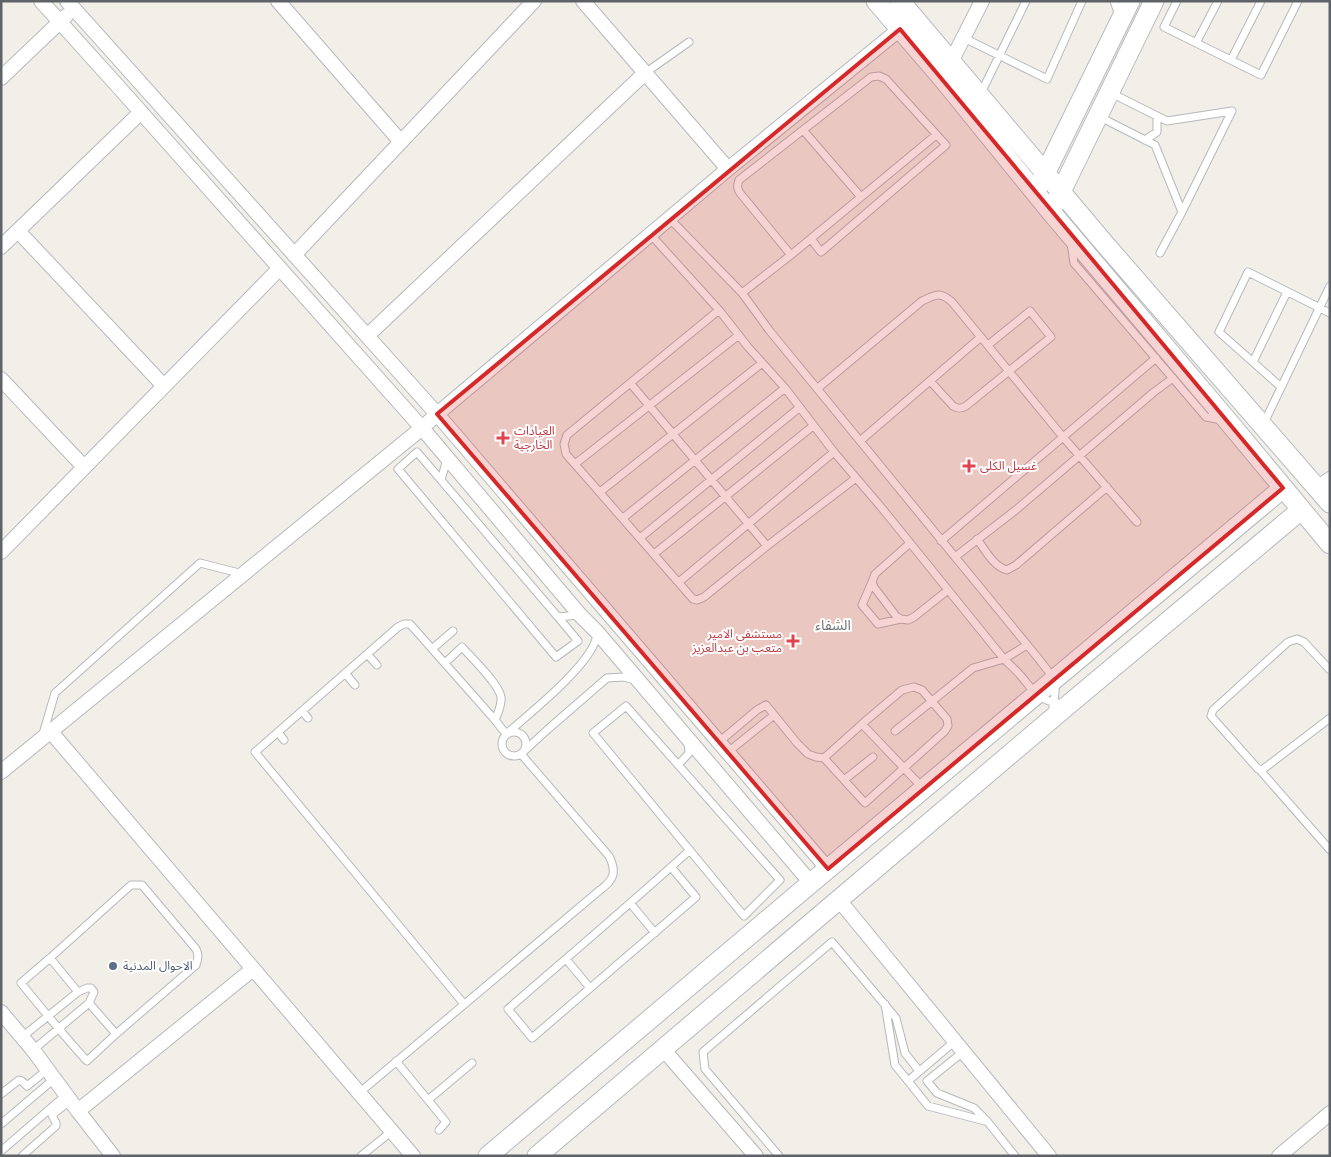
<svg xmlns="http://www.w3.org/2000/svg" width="1331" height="1157" viewBox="0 0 1331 1157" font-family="'Nunito Sans','Noto Sans Arabic',sans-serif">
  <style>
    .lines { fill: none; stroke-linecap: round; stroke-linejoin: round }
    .lane-casing { stroke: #b5b8bc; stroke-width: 9 }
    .street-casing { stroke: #b5b8bc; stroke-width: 16 }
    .secondary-casing { stroke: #b6babf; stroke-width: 21 }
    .lane { stroke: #fff; stroke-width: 7 }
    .street { stroke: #fff; stroke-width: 14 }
    .secondary { stroke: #fff; stroke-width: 19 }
    .marked { fill: #d62828; fill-opacity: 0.2; stroke: #d62828; stroke-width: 4; stroke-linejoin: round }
    .health-dot { fill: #e0444e; stroke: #fff; stroke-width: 2 }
    .service-dot { fill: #5c6f8a; stroke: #fff; stroke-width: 2 }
    .labels { text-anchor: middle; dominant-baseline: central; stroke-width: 4; stroke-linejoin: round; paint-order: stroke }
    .health-label { font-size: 12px; fill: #be3a42; stroke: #fff; text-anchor: start }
    .service-label { font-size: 12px; fill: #4e5e75; stroke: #fff; text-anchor: start }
    .neighbourhood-label { font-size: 14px; fill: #70757a; stroke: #fff }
  </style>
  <rect width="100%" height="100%" fill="#f1efe8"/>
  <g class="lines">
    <defs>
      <path id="lane" d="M1114 1 1119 15
        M1177 1 1164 27 1261 75 1298 1
        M964 38 1047 79 1082 1
        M1196 43 1218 1
        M1231 60 1261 1
        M645 73 689 42
        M1109 92 1167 121 1232 111
        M981 93 1026 1
        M1098 116 1155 145 1182 212 1160 253
        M803 130 861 197
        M1145 140 1157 132V116
        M1182 212 1232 111
        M670 219 742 293 769 330 1038 658 1055 680V693L1052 714
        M651 235 719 310 748 347 785 388 834 452 881 507 1004 659C1010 665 1016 670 1021 676 1033 690 1037 700 1058 703
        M1071 243 1074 263 1206 417 1222 420
        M791 255 740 193C737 188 737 186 739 180L871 77 879 76 886 79 946 145 821 252 811 239
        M742 293 791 255 936 135
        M719 310 567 435 564 444 566 454 693 599 697 600 704 597 767 546 856 478
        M1253 362 1287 292
        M930 381 953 406C958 409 961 409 966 406L1051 337 1030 311 988 345
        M631 384 767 546
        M1281 387 1219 332 1248 272 1330 313
        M818 388 922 301C936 295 939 291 952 302L1063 437 1137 522
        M1263 425 1330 286
        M860 441 981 337
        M575 464 739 335
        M441 480 447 459
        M600 492 762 363
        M623 518 785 388
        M640 538 799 408
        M977 539C986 551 993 566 1007 570L1016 565 1107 487
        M941 541 1156 358
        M909 544 875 574 872 582 874 587 896 616 901 619 908 620 914 617 948 590
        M654 554 813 426
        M955 557 1017 509 1154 392 1173 378
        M679 582 834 452
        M872 582 862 605 878 624 901 619
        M558 617 417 452 398 469 556 657 578 641 558 617 579 615
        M432 649 453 631
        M367 654 377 665
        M445 663 462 647C472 658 499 684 501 697 502 705 498 713 495 720
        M1330 670 1304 642 1297 639 1288 642 1213 710 1211 716 1258 769 1262 770 1330 718
        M345 673 355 685
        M626 706 780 880 744 916 593 733Z
        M302 711 308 718
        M862 724 923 788
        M895 731 973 668 1004 659 1027 645
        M502 744a12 12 0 1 1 24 0a12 12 0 1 1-24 0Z
        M278 732 284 740
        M43 734 55 693 200 563 243 574
        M719 742 757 710 766 705 797 743 808 754 816 757 824 758 862 724 902 690 914 687 922 690 947 719 948 726 944 732 865 803 824 758
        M728 752 774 715
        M678 765 689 753 688 742
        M1259 769 1330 850
        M844 780 873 757
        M671 867 696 897 532 1038 508 1009C569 956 630 904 690 850
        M631 904 655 933
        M50 958 131 885H142L196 949C199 955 198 959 196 965L116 1034
        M566 959 590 988
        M78 992 87 988H91L94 992 89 1003
        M464 1004 255 752 398 627 404 624H410L495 720 506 734C528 715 595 662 597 634
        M885 1004 895 1065 908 1081
        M22 1037 78 992 50 958 21 983C43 1010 64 1036 87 1061L116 1034 89 1003 33 1050
        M955 1041 908 1081 928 1106 985 1121
        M963 1052 927 1081 937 1093 974 1108 987 1121 1015 1156
        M396 1061 446 1122 439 1130
        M359 1093 600 890C614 880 617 872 609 856L521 754 547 730 607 678 624 677 635 680
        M1 1094 19 1080 22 1081 27 1086 47 1070
        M428 1100 472 1063
        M1 1124 54 1079
        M1 1151 66 1095
        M22 1156 56 1126V1123L52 1115 70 1101
        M361 1156 392 1131
        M779 1156 705 1069 703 1052 832 942 896 1018 905 1053 919 1071"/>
      <path id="street" d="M41 1 115 83 422 428 580 615 597 632 811 883
        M67 1 437 414 828 869
        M278 1 401 142
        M583 1 728 169
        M951 62 982 1
        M1 78 66 16
        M18 231 164 386
        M1 247 141 112
        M294 255 534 1
        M367 336 645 73
        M1 379 84 467
        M1317 488 1330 479
        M1 552 280 268
        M51 732 413 1156
        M1 772 422 428 437 414 728 169 900 29
        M839 900 1049 1156
        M1 1012 33 1050 78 1111 113 1156
        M663 1049 756 1156
        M78 1111 253 969
        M1279 1156 1330 1113"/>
      <path id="secondary" d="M876 1 943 79 1051 212 1227 420 1330 544
        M900 1 1104 243 1330 503
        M1040 184 1130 1
        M1056 202 1154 1
        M488 1156 811 883 1283 488
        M537 1156 1068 705 1301 510"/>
    </defs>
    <use href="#lane" class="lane-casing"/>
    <use href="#street" class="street-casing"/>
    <use href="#secondary" class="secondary-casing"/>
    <use href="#lane" class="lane"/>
    <use href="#street" class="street"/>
    <use href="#secondary" class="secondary"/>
  </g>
  <path class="marked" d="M900 29 1283 488 828 869 437 414Z"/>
  <g class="health-dot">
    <path d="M500.5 430.5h5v5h5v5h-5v5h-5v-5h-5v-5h5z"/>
    <path d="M966.5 458.5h5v5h5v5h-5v5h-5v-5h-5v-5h5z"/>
    <path d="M790.5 633.5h5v5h5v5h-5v5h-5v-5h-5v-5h5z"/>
  </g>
  <circle class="service-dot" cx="113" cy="966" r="5"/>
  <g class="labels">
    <g class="health-label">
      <text x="514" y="431">العيادات<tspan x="514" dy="14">الخارجية</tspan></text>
      <text x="980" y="466">غسيل الكلى</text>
      <text x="782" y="634" text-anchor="end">مستشفى الامير<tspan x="782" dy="14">متعب بن عبدالعزيز</tspan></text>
    </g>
    <g class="service-label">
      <text x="123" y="966">الاحوال المدنية</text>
    </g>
    <g class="neighbourhood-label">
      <text x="833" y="625">الشفاء</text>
    </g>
  </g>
  <rect width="1331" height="1157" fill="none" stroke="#5f6368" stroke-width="5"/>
</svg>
